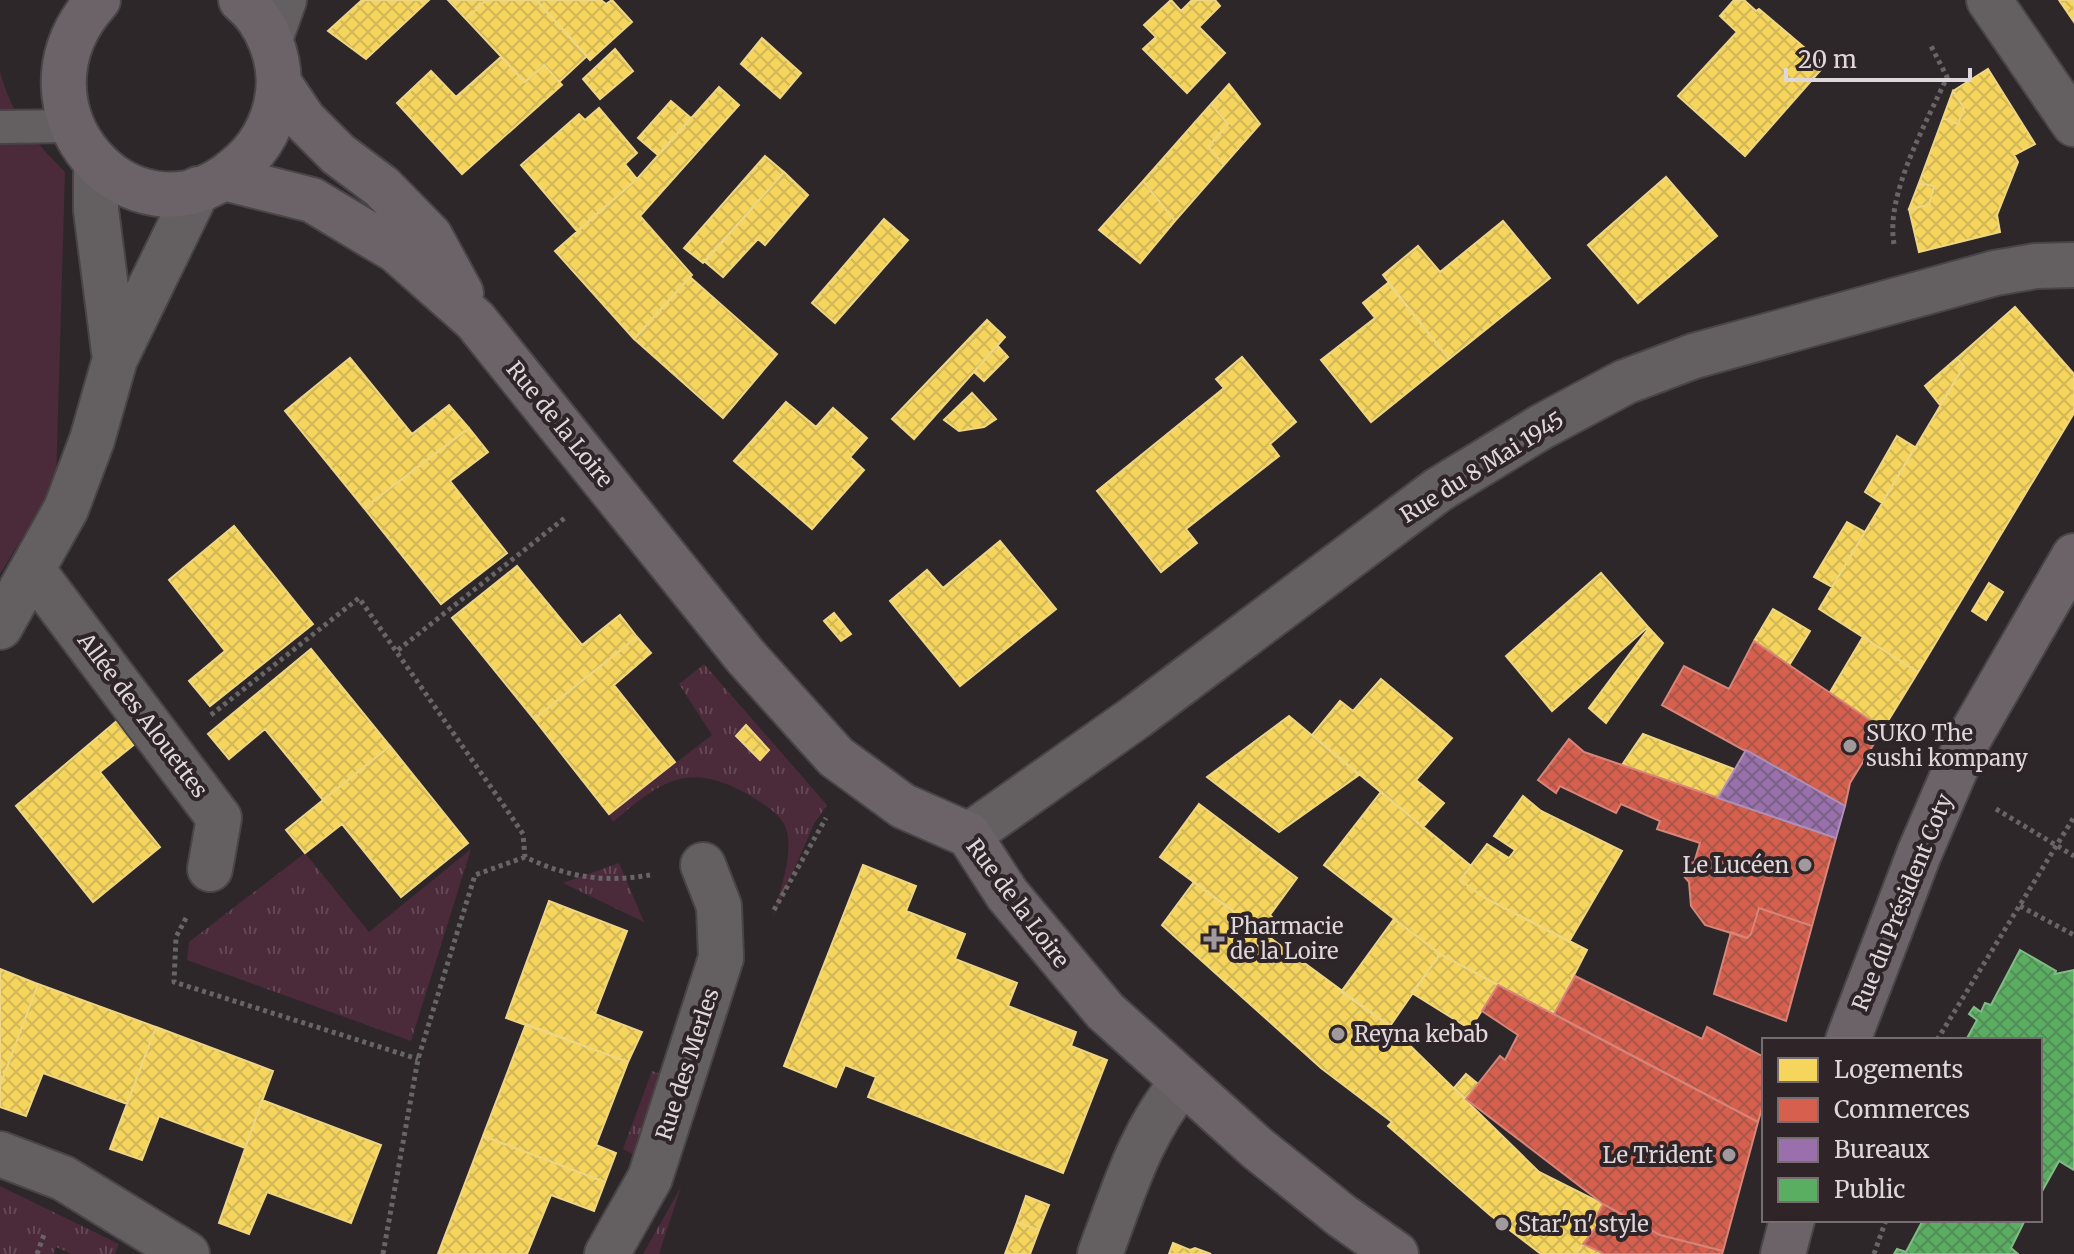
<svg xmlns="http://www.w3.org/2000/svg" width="2074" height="1254" viewBox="0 0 2074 1254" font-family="Merriweather,serif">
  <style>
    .grass { fill: url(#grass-tufts) }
    .park { fill: #4b2a3a }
    .homes { fill: url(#homes-cross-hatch); stroke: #efd682; stroke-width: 2 }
    .shops { fill: url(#shops-cross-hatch); stroke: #d98478; stroke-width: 2 }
    .offices { fill: url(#offices-cross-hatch); stroke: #ae8fb9; stroke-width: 2 }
    .public { fill: url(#public-cross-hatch); stroke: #82bb86; stroke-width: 2 }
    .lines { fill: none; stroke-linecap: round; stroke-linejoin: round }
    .lane-casing { stroke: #494547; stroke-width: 36 }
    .street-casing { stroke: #494547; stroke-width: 48 }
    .secondary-casing { stroke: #494547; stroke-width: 48 }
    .path { stroke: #686566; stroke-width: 5; stroke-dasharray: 4 4; stroke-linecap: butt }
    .lane { stroke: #646062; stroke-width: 32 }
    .street { stroke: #646062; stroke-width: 44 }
    .secondary { stroke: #6b6367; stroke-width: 44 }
    .poi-dot { fill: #a19a9d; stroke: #2f2529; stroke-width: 3 }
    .labels { text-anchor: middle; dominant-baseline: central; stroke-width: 8; stroke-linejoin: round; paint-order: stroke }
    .street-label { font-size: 22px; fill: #dfd8db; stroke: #2f2529 }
    .poi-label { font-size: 22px; fill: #dfd8db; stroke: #2f2529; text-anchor: start }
  </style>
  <defs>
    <pattern id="grass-tufts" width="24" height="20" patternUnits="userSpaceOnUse" patternTransform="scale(2)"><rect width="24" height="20" fill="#4b2a3a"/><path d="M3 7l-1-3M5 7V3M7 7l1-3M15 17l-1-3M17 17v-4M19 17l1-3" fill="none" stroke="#644856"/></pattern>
    <pattern id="homes-cross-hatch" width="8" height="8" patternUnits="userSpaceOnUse" patternTransform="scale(2)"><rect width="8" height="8" fill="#f6d55c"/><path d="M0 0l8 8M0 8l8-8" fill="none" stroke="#d2b757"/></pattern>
    <pattern id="shops-cross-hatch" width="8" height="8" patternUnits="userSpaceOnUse" patternTransform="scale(2)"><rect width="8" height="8" fill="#d6604d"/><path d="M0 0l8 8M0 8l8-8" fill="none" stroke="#aa574a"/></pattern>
    <pattern id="offices-cross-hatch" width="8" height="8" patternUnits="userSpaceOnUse" patternTransform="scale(2)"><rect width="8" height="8" fill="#9970ab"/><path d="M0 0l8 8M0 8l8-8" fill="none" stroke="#7b6086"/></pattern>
    <pattern id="public-cross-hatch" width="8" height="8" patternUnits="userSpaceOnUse" patternTransform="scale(2)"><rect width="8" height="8" fill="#5aae61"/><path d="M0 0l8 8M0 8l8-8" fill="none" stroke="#538d58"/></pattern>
  </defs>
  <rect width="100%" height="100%" fill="#2d272a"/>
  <path class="grass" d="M704 664 827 805 814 824 773 917C779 892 793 858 787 832 784 817 767 806 754 798 691 760 664 778 613 822L609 814 712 735 679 684Z
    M471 849 411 1041 187 960 189 942 305 853 369 932Z
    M619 863 644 922 563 883Z
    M652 1071 666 1076 634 1155 623 1149Z
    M0 1186 119 1244 115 1254H71L56 1247 53 1254H0Z
    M681 1187 659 1254H643Z"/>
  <path class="park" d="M0 72C13 118 33 139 65 172L56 483 0 574Z"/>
  <path class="homes" d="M362 0H429L366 59 328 31Z
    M448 0H486L466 19Z
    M486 0H536L587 56 559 82 544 65 525 82 466 19Z
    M536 0H601L606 4 612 0 632 22 590 60Z
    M1171 0 1181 11 1192 0H1215L1220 6 1199 27 1225 53 1187 93 1143 49 1156 37 1144 25Z
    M1734 0H1744L1756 11 1759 9 1825 65 1745 156 1678 96 1737 32 1720 16Z
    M2059 0H2074V22Z
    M762 38 801 73 780 98 741 64Z
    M615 49 633 71 600 99 583 79Z
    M501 57 525 82 544 65 562 85 462 174 397 103 431 71 456 97Z
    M1988 69 2035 144 2014 155 2018 162 1997 215 2000 232 1919 252 1909 209 1929 205 1934 186 1919 183 1943 118 1958 124 1964 108 1953 91Z
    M1229 84 1260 124 1224 165 1208 147 1228 124 1211 104Z
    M719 87 739 105 640 216 692 275 634 339 555 251 637 179Z
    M1953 91 1964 108 1958 124 1943 118Z
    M671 101 691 118 658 155 638 138Z
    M1211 104 1228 124 1208 147 1224 165 1175 221 1143 181Z
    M599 108 637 153 625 164 637 179 577 231 521 165 579 114 585 120Z
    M765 156 784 172 703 263 684 248Z
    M784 172 808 195 765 245 758 239 723 277 705 262Z
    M1666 177 1717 236 1638 303 1588 245Z
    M1143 181 1175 221 1140 263 1099 230Z
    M1919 183 1934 186 1929 205 1909 209Z
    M884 219 908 240 835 323 812 303Z
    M1503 221 1550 278 1449 359 1383 275 1418 246 1440 272Z
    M690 277 777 354 723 418 634 339Z
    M1388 283 1449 359 1371 422 1321 360 1375 318 1363 303Z
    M2015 307 2074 374V413L1918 672 1819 609 1964 366 1957 358Z
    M987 320 1005 337 914 439 892 419Z
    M997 345 1008 357 984 381 974 372Z
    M1242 357 1296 422 1270 444 1279 456 1186 529 1197 543 1161 572 1097 491 1224 388 1216 379Z
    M350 358 412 434 449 405 469 428 364 508 285 411Z
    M1957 358 1964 366 1940 405 1925 386Z
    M972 393 996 419 984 427 959 431 944 420Z
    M786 402 816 427 833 408 867 438 850 457 864 470 812 529 734 461Z
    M469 428 488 452 450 481 507 553 441 604 364 508Z
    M1897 436 1915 447 1882 503 1865 492Z
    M1847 522 1865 532 1832 587 1814 577Z
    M234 526 313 624 210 706 189 681 225 651 169 580Z
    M1000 541 1056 609 960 686 890 601 927 570 943 588Z
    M517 566 582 645 620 615 637 637 534 719 452 618Z
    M1601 573 1648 627 1552 711 1506 656Z
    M1989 583 2003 592 1986 620 1972 611Z
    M1773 609 1810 631 1788 667 1754 641Z
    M834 613 851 634 841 641 824 621Z
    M1649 628 1663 643 1606 723 1589 708Z
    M637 637 651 653 614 685 675 762 609 814 534 719Z
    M1863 637 1918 672 1883 729 1829 694Z
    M311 649 390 746 323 800 265 729 229 759 208 734Z
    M1381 679 1452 738 1416 780 1444 803 1423 827 1312 735 1340 701 1353 711Z
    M1289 716 1359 775 1279 832 1207 777Z
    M118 720 136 743 100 772 160 847 93 902 16 806Z
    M746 725 769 750 760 760 736 736Z
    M1643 734 1734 769 1718 798 1622 765Z
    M390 746 468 843 401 897 342 824 305 853 286 830Z
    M1381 792 1471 866 1460 880 1485 898 1587 950 1554 1014 1440 954 1324 865Z
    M1523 796 1541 811 1622 851 1569 942 1485 898 1460 880 1487 844 1509 858 1515 850 1494 836Z
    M1199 804 1297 878 1270 915 1273 918 1262 933 1160 857Z
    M863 865 916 886 906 911 965 934 955 959 1017 983 1008 1006 1076 1032 1071 1046 1107 1060 1063 1173 868 1097 876 1077 845 1065 836 1087 784 1066Z
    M1194 882 1390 1026 1539 1172 1603 1204 1596 1217 1600 1222 1575 1254H1541L1490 1215 1388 1126 1392 1122 1321 1068 1162 925Z
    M549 901 627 931 595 1014 642 1032 628 1062 506 1018Z
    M1394 919 1440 954 1390 1026 1341 992Z
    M1440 954 1498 985 1470 1029 1412 993Z
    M0 969 38 984 0 1086Z
    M38 984 156 1027 127 1104 43 1073 26 1116 0 1107V1086Z
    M526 1024 628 1062 596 1145 616 1153 605 1182 483 1136Z
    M156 1027 273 1071 245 1148 159 1116 142 1160 110 1149Z
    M1466 1074 1478 1084 1466 1099 1454 1088Z
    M262 1100 381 1145 351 1223 267 1192 249 1234 219 1223Z
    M483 1136 605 1182 594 1211 551 1195 527 1254H438Z
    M1026 1196 1049 1205 1039 1230 1017 1222Z
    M1017 1222 1039 1230 1030 1254H1005Z
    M1173 1243 1190 1250 1195 1248 1211 1254H1169Z
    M1583 1244 1604 1254H1575Z"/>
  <path class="shops" d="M1754 641 1883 729 1850 783 1845 806 1662 705 1684 666 1729 689Z
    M1569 739 1584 752 1836 838 1812 926 1759 908 1751 934 1747 938 1705 925 1691 906 1689 882 1682 874 1686 861 1694 863 1700 843 1657 829 1660 821 1621 804 1616 813 1560 786 1556 793 1538 780Z
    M1759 908 1812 926 1786 1021 1714 994 1731 932 1747 938 1751 934Z
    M1575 976 1702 1039 1707 1027 1764 1057V1101L1758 1122 1554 1014Z
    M1498 985 1758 1122 1723 1251 1660 1235 1603 1204 1466 1099 1500 1056 1505 1060 1518 1035 1482 1011Z
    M1603 1204 1660 1235 1723 1251 1722 1254H1604L1583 1244 1600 1222 1596 1217Z"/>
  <path class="offices" d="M1746 750 1845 806 1836 838 1718 798Z"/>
  <path class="public" d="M2020 950 2056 971 2055 974 2074 970V1170L2059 1161 2040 1195V1040H1966L1977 1020 1969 1014 1974 1007 1981 1012 1985 1003 1991 1005Z
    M1923 1220H2025L2011 1248 2018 1254H1894L1897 1249 1906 1252Z"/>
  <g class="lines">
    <defs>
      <path id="lane" d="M0 127 68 126"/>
      <path id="street" d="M1989 0 2074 124
        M270 39 284 0
        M96 165V210L115 359
        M34 572 219 818 210 869
        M0 627 66 509 92 440 115 359 198 189
        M969 835 1136 717 1438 490 1541 427 1625 382 1694 356 1995 273 2036 266 2074 265
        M0 1154 63 1178 187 1254
        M607 1254 650 1178 721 958 719 906 703 865
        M1100 1254C1123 1193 1140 1133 1182 1083"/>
      <path id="secondary" d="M98 0C0 108 133 253 234 170 260 150 274 125 278 93 282 59 267 21 241 0
        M279 83 304 120 338 154 382 187 430 236 461 293
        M224 178 312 200 397 251 475 320 746 657 836 757 903 806 969 835 1007 894 1105 1011 1257 1148 1342 1216 1396 1254
        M1848 1040 1919 854 1968 740 2074 556
        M1783 1254 1792 1220"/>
    </defs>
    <use href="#lane" class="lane-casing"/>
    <use href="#street" class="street-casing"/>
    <use href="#secondary" class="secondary-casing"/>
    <path class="path" d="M1894 244C1885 194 1927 122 1947 77L1930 44
      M398 650 566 517
      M211 715 359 598 509 813 523 834 525 857C567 877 604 883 650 875
      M1996 809 2074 856
      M2020 906 2074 935
      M774 910 826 818
      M186 918 176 937 174 982 418 1059
      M1937 1040 2074 817
      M37 1254 45 1232
      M383 1254 418 1059 475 875 525 857
      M1874 1254 1886 1220"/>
    <use href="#lane" class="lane"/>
    <use href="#street" class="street"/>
    <use href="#secondary" class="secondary"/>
  </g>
  <g class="poi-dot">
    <circle cx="1850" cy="746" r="8"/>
    <circle cx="1805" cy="865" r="8"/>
    <path d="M1210 927h8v8h8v8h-8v8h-8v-8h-8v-8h8z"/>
    <circle cx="1338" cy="1034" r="8"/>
    <circle cx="1729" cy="1155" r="8"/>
    <circle cx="1502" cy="1224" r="8"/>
  </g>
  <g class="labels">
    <g class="street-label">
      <text transform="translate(560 424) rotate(51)">Rue de la Loire</text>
      <text transform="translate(1482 467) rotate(-32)">Rue du 8 Mai 1945</text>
      <text transform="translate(143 715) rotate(53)">Allée des Alouettes</text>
      <text transform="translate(1902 902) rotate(-68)">Rue du Président Coty</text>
      <text transform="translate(1018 903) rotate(53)">Rue de la Loire</text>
      <text transform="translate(687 1064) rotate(-72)">Rue des Merles</text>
    </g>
    <g class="poi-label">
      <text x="1866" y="733">SUKO The<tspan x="1866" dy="25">sushi kompany</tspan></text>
      <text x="1789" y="865" text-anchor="end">Le Lucéen</text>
      <text x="1230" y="926">Pharmacie<tspan x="1230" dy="25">de la Loire</tspan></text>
      <text x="1354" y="1034">Reyna kebab</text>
      <text x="1713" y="1155" text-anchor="end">Le Trident</text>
      <text x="1518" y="1224">Star' n' style</text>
    </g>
  </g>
  <rect x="1762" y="1038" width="280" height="184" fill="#2f2529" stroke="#756d70" stroke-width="2"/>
  <rect x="1778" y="1058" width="40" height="24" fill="#f6d55c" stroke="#756d70" stroke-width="2"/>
  <text x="1834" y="1078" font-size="24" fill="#dfd8db">Logements</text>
  <rect x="1778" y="1098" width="40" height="24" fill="#d6604d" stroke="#756d70" stroke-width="2"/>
  <text x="1834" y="1118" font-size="24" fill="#dfd8db">Commerces</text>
  <rect x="1778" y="1138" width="40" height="24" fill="#9970ab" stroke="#756d70" stroke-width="2"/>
  <text x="1834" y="1158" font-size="24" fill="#dfd8db">Bureaux</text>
  <rect x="1778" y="1178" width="40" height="24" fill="#5aae61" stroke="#756d70" stroke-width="2"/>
  <text x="1834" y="1198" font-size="24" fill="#dfd8db">Public</text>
  <path d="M1786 68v12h184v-12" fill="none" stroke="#dfd8db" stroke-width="4"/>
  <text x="1798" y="68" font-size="24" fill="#dfd8db" stroke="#2f2529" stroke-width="6" paint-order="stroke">20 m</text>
</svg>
